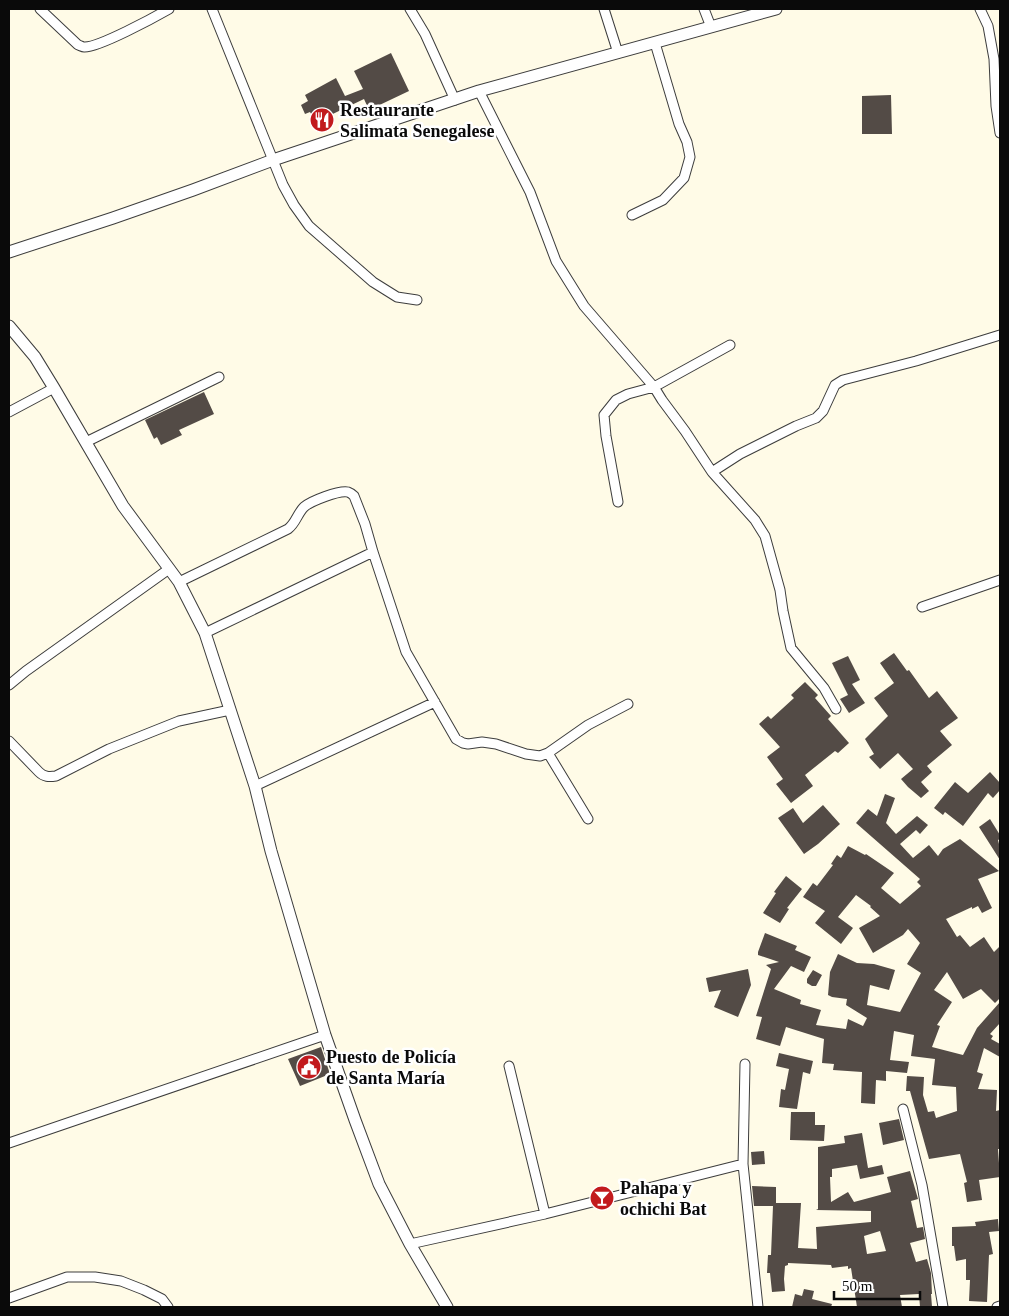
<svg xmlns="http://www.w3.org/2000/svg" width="1009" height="1316" viewBox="0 0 1009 1316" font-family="'Times New Roman',serif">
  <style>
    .building { fill: #534b46; fill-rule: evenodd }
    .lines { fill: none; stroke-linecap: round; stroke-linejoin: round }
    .minor-casing { stroke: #3d3d3d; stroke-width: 11 }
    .tertiary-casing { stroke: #3d3d3d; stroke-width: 13 }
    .minor { stroke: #fff; stroke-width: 9 }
    .tertiary { stroke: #fff; stroke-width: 11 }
    .labels { text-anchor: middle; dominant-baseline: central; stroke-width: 5; stroke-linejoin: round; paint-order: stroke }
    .poi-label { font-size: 18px; font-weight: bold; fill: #0a0a0a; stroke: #fff; text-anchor: start }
  </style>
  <rect width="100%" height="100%" fill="#fffbe7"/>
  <path class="building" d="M391 53 409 91 369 110 364 99 316 122 310 112 305 114 301 105 308 101 305 95 336 78 345 96 363 89 354 71Z
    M891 95 892 134H862V96Z
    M204 392 214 414 179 430 182 435 161 445 157 437 154 439 145 420Z
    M894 653 907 671 909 670 929 698 937 691 958 718 940 731 952 745 927 766 932 772 921 782 929 791 921 798 908 787 901 779 913 769 898 753 880 769 869 757 874 754 865 739 888 716 874 698 894 683 880 663Z
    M848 656 860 680 852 684 865 703 849 713 840 699 848 695 832 663Z
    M805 682 818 695 815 698 831 716 828 719 849 743 838 753 835 751 805 775 813 786 791 803 776 784 783 779 767 757 780 747 759 724 768 716 771 719 794 698 791 695Z
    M990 772 1000 783V790L993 798 988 793 963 826 945 812 943 815 934 808 955 782 968 793Z
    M885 794 895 798 886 823 896 834 917 816 928 825 920 834 916 830 900 844 913 858 929 845 938 856 943 849 960 839 999 871 978 879 992 908 982 913 978 906 972 909V907L946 919 957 937 960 935 970 947 984 937 994 952 1000 946V998L995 1003 981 989 963 999 947 972 934 990 952 1002 937 1025 940 1026 932 1047 963 1055 977 1028 1000 1002V1023L990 1034 993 1036 991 1039 1000 1044V1057L984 1048 977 1072 983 1074 978 1089 997 1090 996 1111 1000 1110V1149H998L1000 1177 979 1180 982 1200 967 1202 964 1183 967 1182 960 1154 929 1159 910 1091H906L907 1076 924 1077 923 1095 928 1112 934 1111 936 1118 957 1111 956 1087 932 1085 935 1059 911 1056 914 1035 894 1031 890 1060 909 1062 907 1073 886 1071V1081L876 1080 875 1104 861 1103 862 1072 833 1070 834 1064 822 1063 824 1039 786 1027 780 1046 756 1039 762 1017 756 1016 771 969 766 965 779 962 758 955V952L765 933 797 946 795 950 811 957 804 972 791 966 774 989 801 1000 800 1004 821 1010 816 1025 846 1029 848 1019 863 1026 867 1018 846 1005 847 999 832 997 828 995 830 972 838 954 857 963 874 964 895 970 889 990 870 985 867 1005 900 1012 921 973 907 964 920 943 908 929 903 935 873 953 859 928 880 916 870 907 871 906 856 895 838 917 853 928 841 944 815 923 825 911 803 897 813 883 817 886 833 865 831 864 837 855 841 858 848 846 865 855 866 854 894 873 881 888 900 904 921 886 917 882 920 879 856 823 868 809 877 816Z
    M823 805 840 824 818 844 804 854 778 818 793 808 803 823Z
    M990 819 1000 835V839L998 840 1000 848V860L979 827Z
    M786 876 802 889 787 908 789 909 780 923 763 913 776 893 774 892Z
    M748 969 751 985 738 1017 714 1007 721 990 709 992 706 978Z
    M813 970 822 975 816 986H812L807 983V979Z
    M321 1047 330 1074 300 1086 288 1059Z
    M779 1053 813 1061 810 1074 803 1072 797 1109 779 1107 781 1089 785 1090 789 1069 776 1066Z
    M791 1112H815V1125H825L824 1141 790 1140Z
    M899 1119 904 1140 883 1145 879 1123Z
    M862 1133 868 1168 882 1165 884 1174 860 1179 857 1165 832 1169V1177H830L831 1202 848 1192 854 1202 891 1192 887 1177 910 1171 918 1199 911 1201 917 1228 923 1227 925 1239 910 1243 916 1262 927 1259 931 1273 932 1294H931L932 1307H920L919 1294 900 1295 902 1307H857L851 1268 848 1269V1266L832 1268 831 1265 788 1263V1265L785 1266 784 1279 785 1291 772 1292 770 1273H767L768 1255H771L773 1206H754L752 1186 776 1187V1203H801L798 1248 817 1249 816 1227 871 1222V1211L816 1210 818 1209V1147L845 1143 844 1136ZM880 1231 886 1251 867 1254 864 1236Z
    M764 1151 765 1164 752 1165 751 1152Z
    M998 1219 999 1231 989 1232 993 1254 989 1255 987 1302 969 1301 970 1280H966V1259L956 1261 954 1246H952V1227L976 1226 975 1222Z
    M804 1289 814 1291 812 1299 832 1304 831 1307H792L795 1294 802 1296Z"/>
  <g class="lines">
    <defs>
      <path id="minor" d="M40 9 77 44C78 45 83 47 84 47 98 48 155 17 169 9
        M212 9 283 185 294 205 309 226 373 282 397 297 417 300
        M410 9 425 34 455 100
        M604 9 618 53
        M704 9 711 27
        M980 9 988 26 994 59 996 106 1000 133
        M479 91 530 192 556 261 584 306 654 387 662 400 685 431 712 472 755 520 765 536 780 590 783 611 791 648 824 688 836 709
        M632 215 663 200 684 178 690 157 687 142 679 124 655 43
        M9 412 54 388
        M86 442 219 377
        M712 472 740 454 796 426 816 418 823 411 835 385 843 380 916 361 1000 335
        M618 502 606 436 604 415 616 400 628 394 654 387 730 345
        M179 582 288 529C296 523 297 514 304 507 311 501 339 490 348 492 351 493 352 494 354 496L365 524 373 552 406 652 456 739 463 743 468 744 482 742 496 744 526 754 540 756 548 753 588 725 628 704
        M922 607 1000 580
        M205 633 373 552
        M9 685 26 671 169 569
        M9 741 39 772C44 777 49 777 56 776L109 749 179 721 230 710
        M548 753 588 819
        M255 786 435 702
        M745 1064 743 1164 758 1307
        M509 1066 545 1214
        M903 1109 922 1185 943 1307
        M9 1143 325 1035
        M410 1244 545 1214 743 1164
        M9 1298 67 1277H95L121 1281 144 1290 162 1299 168 1307
        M997 1307 1000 1306"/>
      <path id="tertiary" d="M9 252 113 218 193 190 273 160 479 91 776 9
        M9 326 35 357 54 388 123 506 179 582 205 633 255 786 271 851 325 1035 355 1120 379 1184 410 1244 447 1307"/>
    </defs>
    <use href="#minor" class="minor-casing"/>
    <use href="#tertiary" class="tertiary-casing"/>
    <use href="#minor" class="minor"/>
    <use href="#tertiary" class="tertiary"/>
  </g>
  <defs>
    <symbol id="restaurant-disc" viewBox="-11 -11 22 22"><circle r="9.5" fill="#c21a1d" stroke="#fff"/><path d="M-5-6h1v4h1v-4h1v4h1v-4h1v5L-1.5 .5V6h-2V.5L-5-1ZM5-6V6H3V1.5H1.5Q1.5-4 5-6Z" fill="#fff"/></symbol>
    <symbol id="civic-disc" viewBox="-11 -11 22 22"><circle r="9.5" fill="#c21a1d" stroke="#fff"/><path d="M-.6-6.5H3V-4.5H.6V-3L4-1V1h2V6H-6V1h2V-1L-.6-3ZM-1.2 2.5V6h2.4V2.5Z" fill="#fff"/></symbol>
    <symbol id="bar-disc" viewBox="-11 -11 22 22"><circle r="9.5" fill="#c21a1d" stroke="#fff"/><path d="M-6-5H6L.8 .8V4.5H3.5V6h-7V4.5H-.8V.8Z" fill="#fff"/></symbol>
  </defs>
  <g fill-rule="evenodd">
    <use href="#restaurant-disc" x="308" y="106" width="28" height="28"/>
    <use href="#civic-disc" x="295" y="1053" width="28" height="28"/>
    <use href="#bar-disc" x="588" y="1184" width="28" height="28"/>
  </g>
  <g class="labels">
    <g class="poi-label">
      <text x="340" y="110">Restaurante<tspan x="340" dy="21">Salimata Senegalese</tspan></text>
      <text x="326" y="1057">Puesto de Policía<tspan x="326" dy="21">de Santa María</tspan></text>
      <text x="620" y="1188">Pahapa y<tspan x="620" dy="21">ochichi Bat</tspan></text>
    </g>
  </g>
  <rect width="1009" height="1316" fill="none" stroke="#0a0a0a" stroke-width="20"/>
  <path d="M834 1291v8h86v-8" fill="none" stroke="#0a0a0a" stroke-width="2.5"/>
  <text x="842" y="1291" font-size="15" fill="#0a0a0a" stroke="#ffffff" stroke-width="4" paint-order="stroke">50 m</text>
</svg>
